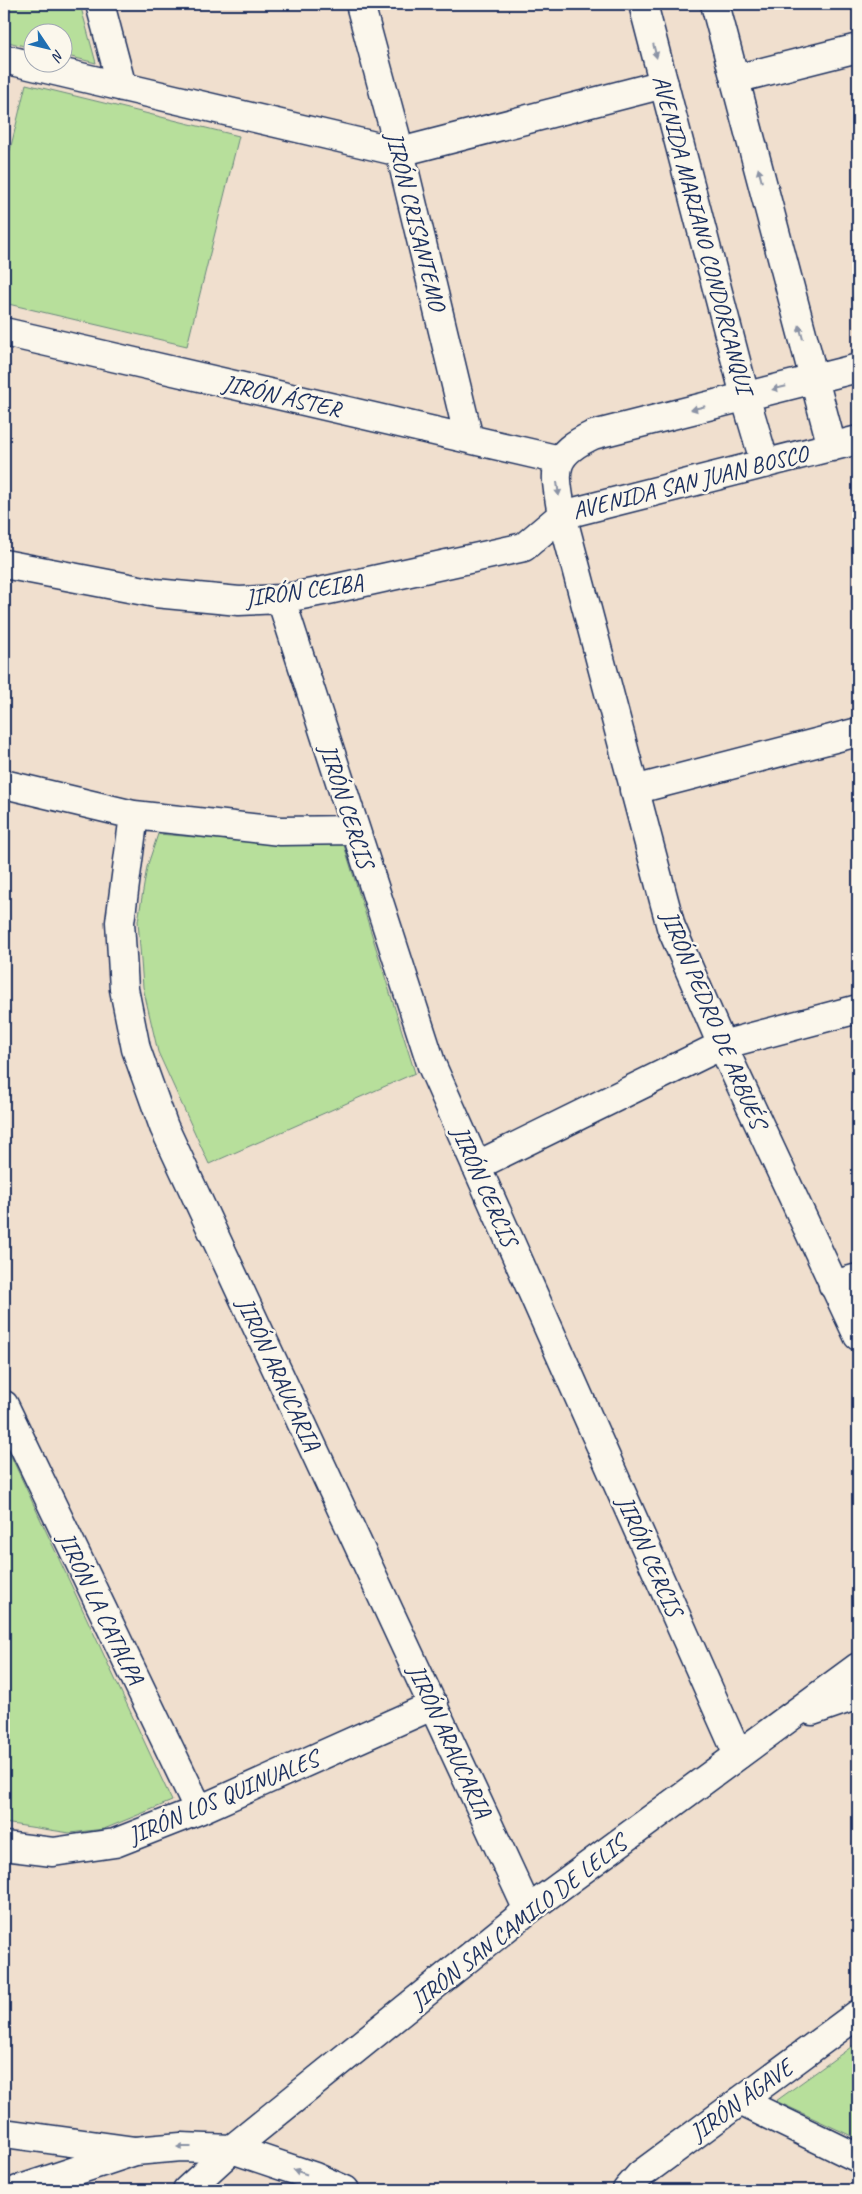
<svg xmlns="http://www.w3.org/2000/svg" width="862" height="2194" viewBox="0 0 862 2194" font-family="Caveat,sans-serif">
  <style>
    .green { fill: #b7df9b; stroke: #69877c }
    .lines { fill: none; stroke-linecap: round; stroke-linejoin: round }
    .street-casing { stroke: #1b2f5e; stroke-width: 31 }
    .secondary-casing { stroke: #1b2f5e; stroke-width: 31 }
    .street { stroke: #fbf7ec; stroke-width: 28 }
    .secondary { stroke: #fbf7ec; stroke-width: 28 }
    .oneway { fill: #8b93a5 }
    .labels { text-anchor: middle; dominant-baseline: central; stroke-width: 5; stroke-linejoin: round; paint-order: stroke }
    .street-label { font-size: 24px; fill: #1b2f5e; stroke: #fbf7ec }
  </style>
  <rect width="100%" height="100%" fill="#f0dfce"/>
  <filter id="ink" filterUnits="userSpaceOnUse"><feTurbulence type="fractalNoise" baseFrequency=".02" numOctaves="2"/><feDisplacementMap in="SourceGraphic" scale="10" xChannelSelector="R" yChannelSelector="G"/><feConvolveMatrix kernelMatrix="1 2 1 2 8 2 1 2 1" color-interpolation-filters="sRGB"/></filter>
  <g filter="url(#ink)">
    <path class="green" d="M4 4H80L96 63 63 55 62 32H32V48L4 41Z
      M26 84 239 136 187 346 4 303V175Z
      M158 834 281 844 343 842 415 1073 209 1164 158 1052 143 987 138 921 147 867Z
      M4 1441 172 1801 104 1829 70 1833 4 1823Z
      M858 2042V2139L776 2101Z"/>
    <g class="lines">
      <defs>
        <path id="street" d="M100 4 122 87
          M360 4 400 152 469 439
          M4 59 400 152 664 84
          M735 79 858 48
          M4 332 560 460
          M4 564 155 593 239 601 281 599 328 590 524 547 562 515
          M281 599 432 1066 738 1755
          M4 784 134 815 280 831 355 830
          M634 790 858 732
          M134 815 120 922 124 989 136 1049 164 1127 528 1910
          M476 1166 722 1045 858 1009
          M833 1285 858 1278
          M4 1405 199 1810
          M4 1846 53 1852 115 1843 199 1810 434 1705
          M740 2101 858 2158
          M4 2133 135 2151
          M627 2190 640 2175 858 2014"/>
        <path id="secondary" d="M643 4 745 396 765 464
          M715 4 832 447
          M858 368 593 435C548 456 555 472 562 515L671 927 722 1045 858 1336
          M562 515 858 440
          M812 1711 858 1695
          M18 2190 135 2151 181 2147 232 2149 315 2177 345 2190
          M187 2190 232 2149 528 1910 858 1667"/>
      </defs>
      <use href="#street" class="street-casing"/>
      <use href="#secondary" class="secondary-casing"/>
      <use href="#street" class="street"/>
      <use href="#secondary" class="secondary"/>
    </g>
    <defs><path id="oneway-solid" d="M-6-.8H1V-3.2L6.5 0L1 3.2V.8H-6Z" transform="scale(1.25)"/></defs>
    <g class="oneway">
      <use href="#oneway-solid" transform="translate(655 51) rotate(76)"/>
      <use href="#oneway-solid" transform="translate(760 175) rotate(-105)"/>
      <use href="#oneway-solid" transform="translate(801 332) rotate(-105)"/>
      <use href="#oneway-solid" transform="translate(779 388) rotate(166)"/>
      <use href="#oneway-solid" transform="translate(698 408) rotate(166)"/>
      <use href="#oneway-solid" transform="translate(558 489) rotate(82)"/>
      <use href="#oneway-solid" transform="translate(184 2147) rotate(180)"/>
      <use href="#oneway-solid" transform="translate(300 2172) rotate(-161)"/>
    </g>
  </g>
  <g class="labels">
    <g class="street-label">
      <text transform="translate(416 221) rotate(76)">JIRÓN CRISANTEMO</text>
      <text transform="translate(703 234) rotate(75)">AVENIDA MARIANO CONDORCANQUI</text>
      <text transform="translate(282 396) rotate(13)">JIRÓN ÁSTER</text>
      <text transform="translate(690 482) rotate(-14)">AVENIDA SAN JUAN BOSCO</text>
      <text transform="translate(304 590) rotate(-8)">JIRÓN CEIBA</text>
      <text transform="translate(347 806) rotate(72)">JIRÓN CERCIS</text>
      <text transform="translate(714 1019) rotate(67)">JIRÓN PEDRO DE ARBUÉS</text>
      <text transform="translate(485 1186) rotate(66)">JIRÓN CERCIS</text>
      <text transform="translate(279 1374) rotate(65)">JIRÓN ARAUCARIA</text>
      <text transform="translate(650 1556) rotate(66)">JIRÓN CERCIS</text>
      <text transform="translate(101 1608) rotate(64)">JIRÓN LA CATALPA</text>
      <text transform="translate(450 1741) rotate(65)">JIRÓN ARAUCARIA</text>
      <text transform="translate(223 1797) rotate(-23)">JIRÓN LOS QUINUALES</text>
      <text transform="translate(518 1922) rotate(-38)">JIRÓN SAN CAMILO DE LELIS</text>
      <text transform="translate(741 2100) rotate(-36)">JIRÓN ÁGAVE</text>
    </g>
  </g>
  <rect width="862" height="2194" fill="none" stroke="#fbf7ec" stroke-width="20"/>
  <rect x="10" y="10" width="842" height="2174" fill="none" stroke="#1b2f5e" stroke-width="2" filter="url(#ink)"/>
  <g transform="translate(48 48) rotate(125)"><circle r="24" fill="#fbf7ec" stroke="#a1a7b3"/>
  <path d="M0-4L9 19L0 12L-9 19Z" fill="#1f6fb2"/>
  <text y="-8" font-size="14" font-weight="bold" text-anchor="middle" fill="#1b2f5e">N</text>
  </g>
</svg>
